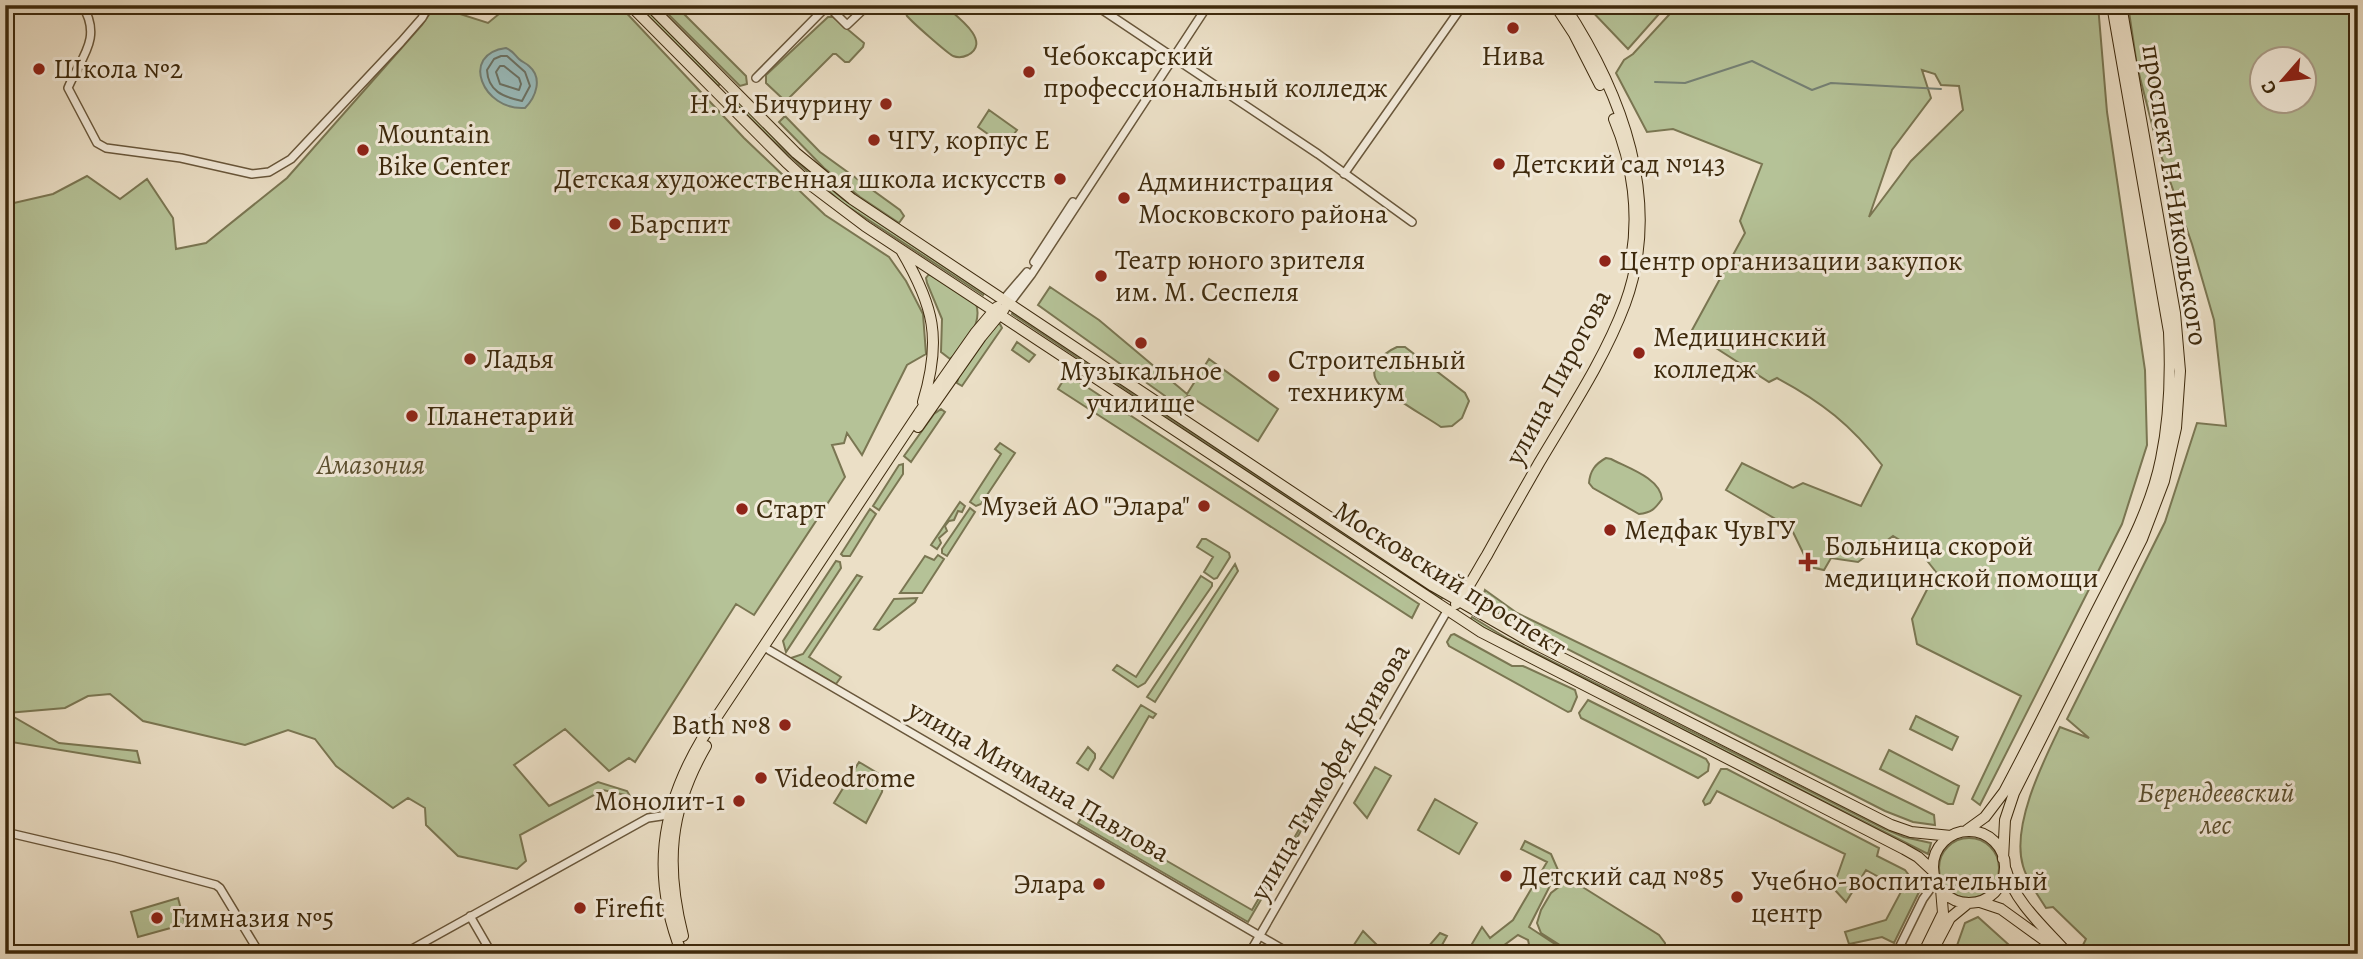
<svg xmlns="http://www.w3.org/2000/svg" width="2363" height="959" viewBox="0 0 2363 959" font-family="Alegreya,serif">
  <style>
    .green { fill: #b5c297; stroke: #7a7652; stroke-width: 2; fill-rule: evenodd }
    .water { fill: #9bb; stroke: #758175; stroke-width: 2 }
    .lines { fill: none; stroke-linecap: round; stroke-linejoin: round }
    .shore { stroke: #6c7264; stroke-width: 2 }
    .stream { stroke: #758175; stroke-width: 2 }
    .minor-casing { stroke: #69573b; stroke-width: 10 }
    .major-casing { stroke: #3e2a0d; stroke-width: 12 }
    .minor { stroke: #f2eada; stroke-width: 7 }
    .major { stroke: #ebdfc6; stroke-width: 10 }
    .poi-dot { fill: #8f2418; stroke: #f2eada; stroke-width: 2.5 }
    .labels { text-anchor: middle; dominant-baseline: central; stroke-width: 6; stroke-linejoin: round; paint-order: stroke }
    .poi-label { font-size: 28px; fill: #3e2a0d; stroke: #f2eada; text-anchor: start }
    .street-label { font-size: 28px; fill: #3e2a0d; stroke: #f2eada }
    .park-label { font-size: 28px; font-style: italic; fill: #5c5030; stroke: #f2eada }
  </style>
  <rect width="100%" height="100%" fill="#ebdfc6"/>
  <filter id="stains"><feTurbulence type="fractalNoise" baseFrequency=".00286" numOctaves="4"/><feColorMatrix values="0 0 0 0 .2 0 0 0 0 .09 0 0 0 0 .02 0 0 0 .5 -.17"/></filter>
  <radialGradient id="worn" r=".72"><stop offset=".6" stop-color="#630" stop-opacity="0"/><stop offset="1" stop-color="#630" stop-opacity=".3"/></radialGradient>
  <path class="green" d="M510 5H619L744 138 825 215 889 257 906 281 923 314 926 354 907 365 862 455 847 433 844 443 832 445 845 477 754 615 736 604 635 762 629 758 609 771 565 729 514 765 549 806 598 782 627 791 630 796 603 790 520 835 526 861 517 869 458 856 426 825 425 808 408 798 393 808 336 766 315 739 288 730 245 745 143 721 110 694 88 696 65 708 7 713 59 743 137 751 140 763 5 741V205L53 194 87 176 120 199 147 179 173 218 176 249 206 243 287 178 422 25 435 6 488 23Z
    M637 5H642L720 84 718 86Z
    M659 5H675L746 76 747 84 740 86Z
    M905 5H944C955 15 993 41 968 55 964 57 958 58 953 56 946 52 912 22 907 16 905 12 905 9 905 5Z
    M1586 5H1667L1628 49Z
    M1678 5H2098L2107 112 2145 370 2147 445 2122 524 1980 805 1972 799 2021 696 1917 644 1912 619 1936 572 1921 553 1893 536 1858 562 1831 558 1824 570 1810 567 1791 528 1726 490 1742 463 1793 488 1803 483 1861 506 1882 465C1851 425 1822 402 1777 378L1769 382 1691 332 1745 233 1740 221 1762 164 1673 129 1647 132 1616 73 1624 60 1633 54ZM1922 70 1935 74 1941 85 1959 86 1963 110 1911 161 1869 217 1892 150 1931 98Z
    M2128 5H2358V954H2082L2080 951 2086 939 2053 907 2046 908C2038 895 2027 881 2023 866 2011 826 2043 762 2060 727L2089 738 2067 719 2165 522 2197 423 2226 426 2214 320 2192 244 2157 144 2137 66ZM2262 60H2304V102H2262Z
    M828 17H833L864 43 863 47 849 62H845L836 54H833L788 99H783L766 83V75Z
    M732 95 803 165 843 199 984 293 983 295 841 202 770 138 730 98Z
    M989 110 1017 130 1005 146 978 127Z
    M785 116 820 152 900 210 904 216 899 223 860 197 824 168 779 122Z
    M929 274 976 304C983 323 964 348 950 359L941 352 942 319 927 283 926 278Z
    M1050 287 1099 320 1187 394 1209 359 1278 409 1258 441 1188 395 1179 406 1038 305Z
    M1013 312 1443 597 1441 599 1012 314Z
    M996 323 1000 324 1002 328 962 386 957 383 959 375Z
    M1017 342 1035 355 1029 362 1012 350Z
    M1397 347H1405L1465 393 1469 401 1462 418 1452 426 1441 427C1425 416 1392 398 1380 385 1365 370 1383 353 1397 347Z
    M1067 374 1419 604 1412 618 1058 389Z
    M941 409 945 412 911 462 904 456 934 414Z
    M1000 443 1015 453 981 504 976 506 970 502 1001 454 995 449Z
    M1606 458 1611 459C1628 468 1660 478 1662 499 1655 509 1651 513 1639 514L1593 488 1589 483C1590 471 1595 464 1606 458Z
    M903 464V474L879 510 873 506 899 465Z
    M960 502 965 506 962 512 958 511 954 520 949 521 945 526 947 531 939 538 941 543 937 549 931 545Z
    M970 508 975 512 947 556 942 553V549Z
    M870 509 876 514 850 556H843L841 554Z
    M1202 539H1206L1229 553 1230 557 1217 578 1214 579 1204 572 1213 557 1197 547Z
    M938 555 944 559 922 593H900L925 556 934 560Z
    M836 561 840 562 841 568 786 652 783 641Z
    M1235 564 1238 571 1155 702 1147 697Z
    M857 575 862 577 809 657 841 677 836 684 791 658 803 654Z
    M1201 576 1212 583V586L1145 683 1138 687 1113 670 1117 665 1136 677Z
    M1485 590 1517 613 1934 815 1935 825 1913 822 1885 811 1491 610 1482 600Z
    M917 598 915 602 879 630 874 629 894 599Z
    M1472 617 1508 639 1885 829 1904 837 1931 843 1928 854 1507 641 1470 620Z
    M1454 634 1512 666H1523L1575 690 1577 697 1571 711 1568 712 1449 646 1447 642 1451 635Z
    M1588 700 1706 759 1709 764 1708 771 1698 778 1581 718 1579 713Z
    M1141 705 1156 714 1153 718 1149 716 1113 778 1100 769Z
    M1916 716 1958 737 1952 750 1910 729Z
    M1350 742 1352 743 1248 922 1078 823 1083 815H1087L1252 910Z
    M1088 747 1095 754V758L1088 770 1077 763Z
    M1889 750 1959 786 1953 804H1948L1880 769Z
    M859 762 884 777 882 792 866 823 834 803Z
    M1375 767 1391 776 1367 818 1354 803Z
    M1721 769H1727L1879 848 1877 856 1905 870 1920 890 1894 943 1882 937 1849 944 1845 932 1886 920 1902 890 1866 870 1846 902 1833 888 1845 854 1717 791 1710 803 1705 805 1703 801Z
    M1435 799 1477 823 1459 854 1418 830Z
    M1939 868a30 30 0 1 1 60 0a30 30 0 1 1-60 0Z
    M1525 841 1551 854 1558 870 1529 927 1570 954H1531L1528 940 1518 935 1492 954H1466L1482 927 1490 938 1513 920 1547 862 1521 849Z
    M1573 881 1659 935 1665 943V954H1574L1541 933 1537 923 1541 910 1551 893 1564 883Z
    M178 898 185 924 138 937 131 912Z
    M1978 917 2019 954H1954L1965 923Z
    M1363 931 1381 949 1379 954H1348Z
    M1440 933 1447 936 1437 954H1407L1429 946Z"/>
  <path class="water" d="M506 48C513 51 514 54 519 59 522 62 526 63 529 66 543 78 536 97 525 108 483 111 459 54 506 48Z"/>
  <g class="lines">
    <path class="shore" d="M501 56H507L525 72 530 86 522 101C503 97 488 91 487 70L494 59Z
      M500 66H504L519 78 521 84 519 90 500 84 496 72Z"/>
    <path class="stream" d="M1655 82 1685 83 1752 61 1812 90 1831 83 1941 89"/>
    <defs>
      <path id="minor" d="M82 5C103 38 81 57 68 88L97 143 106 148 181 158 252 174 269 172 291 159 401 42 422 18 429 5
        M827 5 847 25 868 5
        M1095 5 1318 154 1412 222
        M756 78 828 5
        M1344 174 1463 5
        M1034 262 1073 202
        M1003 300 1027 272
        M1009 304 1031 275 1208 5
        M769 650 1291 954
        M5 832 116 858 216 885 220 888 260 954
        M470 916 492 954
        M403 954 648 818 668 815
        M1249 954 1447 611
        M1896 954 1923 899 1936 881"/>
      <path id="major" d="M630 5 786 162 812 186 865 226 1481 632 1904 849 1918 857 1932 870
        M649 5 796 153 852 199 1433 586 1527 640 1891 825 1911 832 1951 836
        M1555 5 1574 34 1600 85
        M1614 119C1633 164 1640 216 1630 265
        M901 250C934 306 942 339 923 402
        M918 427 981 337 1004 309
        M1456 604C1468 590 1477 571 1487 555 1504 524 1522 493 1539 463 1569 412 1604 360 1625 304 1663 201 1622 93 1564 5
        M1967 830 1985 817 2004 792C2035 734 2064 675 2094 616 2119 566 2150 514 2161 459 2170 416 2171 375 2169 332L2112 5
        M1933 867a36 36 0 1 1 72 0a36 36 0 1 1-72 0Z
        M2003 859 2005 820 2014 793 2142 539 2164 481 2176 428 2180 371 2175 313 2121 5
        M2006 870C2014 902 2047 930 2068 954
        M1980 902 2001 909 2062 953
        M683 936C665 865 669 810 706 746
        M682 954C651 876 660 810 702 739L919 413 976 332 997 307
        M1923 954 1943 913 1941 889
        M1931 954 1950 918 1967 904"/>
    </defs>
    <use href="#minor" class="minor-casing"/>
    <use href="#major" class="major-casing"/>
    <use href="#minor" class="minor"/>
    <use href="#major" class="major"/>
  </g>
  <g class="poi-dot">
    <circle cx="1513" cy="28" r="7"/>
    <circle cx="39" cy="69" r="7"/>
    <circle cx="1029" cy="72" r="7"/>
    <circle cx="886" cy="104" r="7"/>
    <circle cx="874" cy="140" r="7"/>
    <circle cx="363" cy="150" r="7"/>
    <circle cx="1499" cy="164" r="7"/>
    <circle cx="1060" cy="179" r="7"/>
    <circle cx="1124" cy="198" r="7"/>
    <circle cx="615" cy="224" r="7"/>
    <circle cx="1605" cy="261" r="7"/>
    <circle cx="1101" cy="276" r="7"/>
    <circle cx="1141" cy="343" r="7"/>
    <circle cx="1639" cy="353" r="7"/>
    <circle cx="470" cy="359" r="7"/>
    <circle cx="1274" cy="376" r="7"/>
    <circle cx="412" cy="416" r="7"/>
    <circle cx="1204" cy="506" r="7"/>
    <circle cx="742" cy="509" r="7"/>
    <circle cx="1610" cy="530" r="7"/>
    <path d="M1804.5 551.5h7v7h7v7h-7v7h-7v-7h-7v-7h7z"/>
    <circle cx="785" cy="725" r="7"/>
    <circle cx="761" cy="778" r="7"/>
    <circle cx="739" cy="801" r="7"/>
    <circle cx="1506" cy="876" r="7"/>
    <circle cx="1099" cy="884" r="7"/>
    <circle cx="1737" cy="897" r="7"/>
    <circle cx="580" cy="908" r="7"/>
    <circle cx="157" cy="918" r="7"/>
  </g>
  <g class="labels">
    <g class="poi-label">
      <text x="1043" y="56">Чебоксарский<tspan x="1043" dy="32">профессиональный колледж</tspan></text>
      <text x="1513" y="56" text-anchor="middle">Нива</text>
      <text x="53" y="69">Школа №2</text>
      <text x="872" y="104" text-anchor="end">Н. Я. Бичурину</text>
      <text x="377" y="134">Mountain<tspan x="377" dy="32">Bike Center</tspan></text>
      <text x="888" y="140">ЧГУ, корпус Е</text>
      <text x="1513" y="164">Детский сад №143</text>
      <text x="1046" y="179" text-anchor="end">Детская художественная школа искусств</text>
      <text x="1138" y="182">Администрация<tspan x="1138" dy="32">Московского района</tspan></text>
      <text x="629" y="224">Барспит</text>
      <text x="1115" y="260">Театр юного зрителя<tspan x="1115" dy="32">им. М. Сеспеля</tspan></text>
      <text x="1619" y="261">Центр организации закупок</text>
      <text x="1653" y="337">Медицинский<tspan x="1653" dy="32">колледж</tspan></text>
      <text x="484" y="359">Ладья</text>
      <text x="1288" y="360">Строительный<tspan x="1288" dy="32">техникум</tspan></text>
      <text x="1141" y="371" text-anchor="middle">Музыкальное<tspan x="1141" dy="32">училище</tspan></text>
      <text x="426" y="416">Планетарий</text>
      <text x="1190" y="506" text-anchor="end">Музей АО "Элара"</text>
      <text x="756" y="509">Старт</text>
      <text x="1624" y="530">Медфак ЧувГУ</text>
      <text x="1824" y="546">Больница скорой<tspan x="1824" dy="32">медицинской помощи</tspan></text>
      <text x="771" y="725" text-anchor="end">Bath №8</text>
      <text x="775" y="778">Videodrome</text>
      <text x="725" y="801" text-anchor="end">Монолит-1</text>
      <text x="1520" y="876">Детский сад №85</text>
      <text x="1751" y="881">Учебно-воспитательный<tspan x="1751" dy="32">центр</tspan></text>
      <text x="1085" y="884" text-anchor="end">Элара</text>
      <text x="594" y="908">Firefit</text>
      <text x="171" y="918">Гимназия №5</text>
    </g>
    <g class="street-label">
      <text transform="translate(2175 195) rotate(81)">проспект Н.Никольского</text>
      <text transform="translate(1558 377) rotate(-62)">улица Пирогова</text>
      <text transform="translate(1450 579) rotate(32)">Московский проспект</text>
      <text transform="translate(1330 772) rotate(-60)">улица Тимофея Кривова</text>
      <text transform="translate(1039 781) rotate(30)">улица Мичмана Павлова</text>
    </g>
    <g class="park-label">
      <text x="371" y="465">Амазония</text>
      <text x="2216" y="793">Берендеевский<tspan x="2216" dy="32">лес</tspan></text>
    </g>
  </g>
  <rect width="2363" height="959" fill="none" stroke="#ebdfc6" stroke-width="28"/>
  <rect x="7" y="7" width="2349" height="945" fill="none" stroke="#3e2a0d" stroke-width="3.5"/>
  <rect x="14" y="14" width="2335" height="931" fill="none" stroke="#3e2a0d" stroke-width="2"/>
  <g transform="translate(2283 80) rotate(242)"><circle r="33" fill="#f2eada" stroke="#aa9d88" stroke-width="2"/>
  <path d="M0-5L12 26L0 18L-12 26Z" fill="#8f2418"/>
  <text y="-10" font-size="19" font-weight="bold" text-anchor="middle" fill="#3e2a0d">С</text>
  </g>
  <rect width="100%" height="100%" filter="url(#stains)"/>
  <rect width="100%" height="100%" fill="url(#worn)"/>
</svg>
